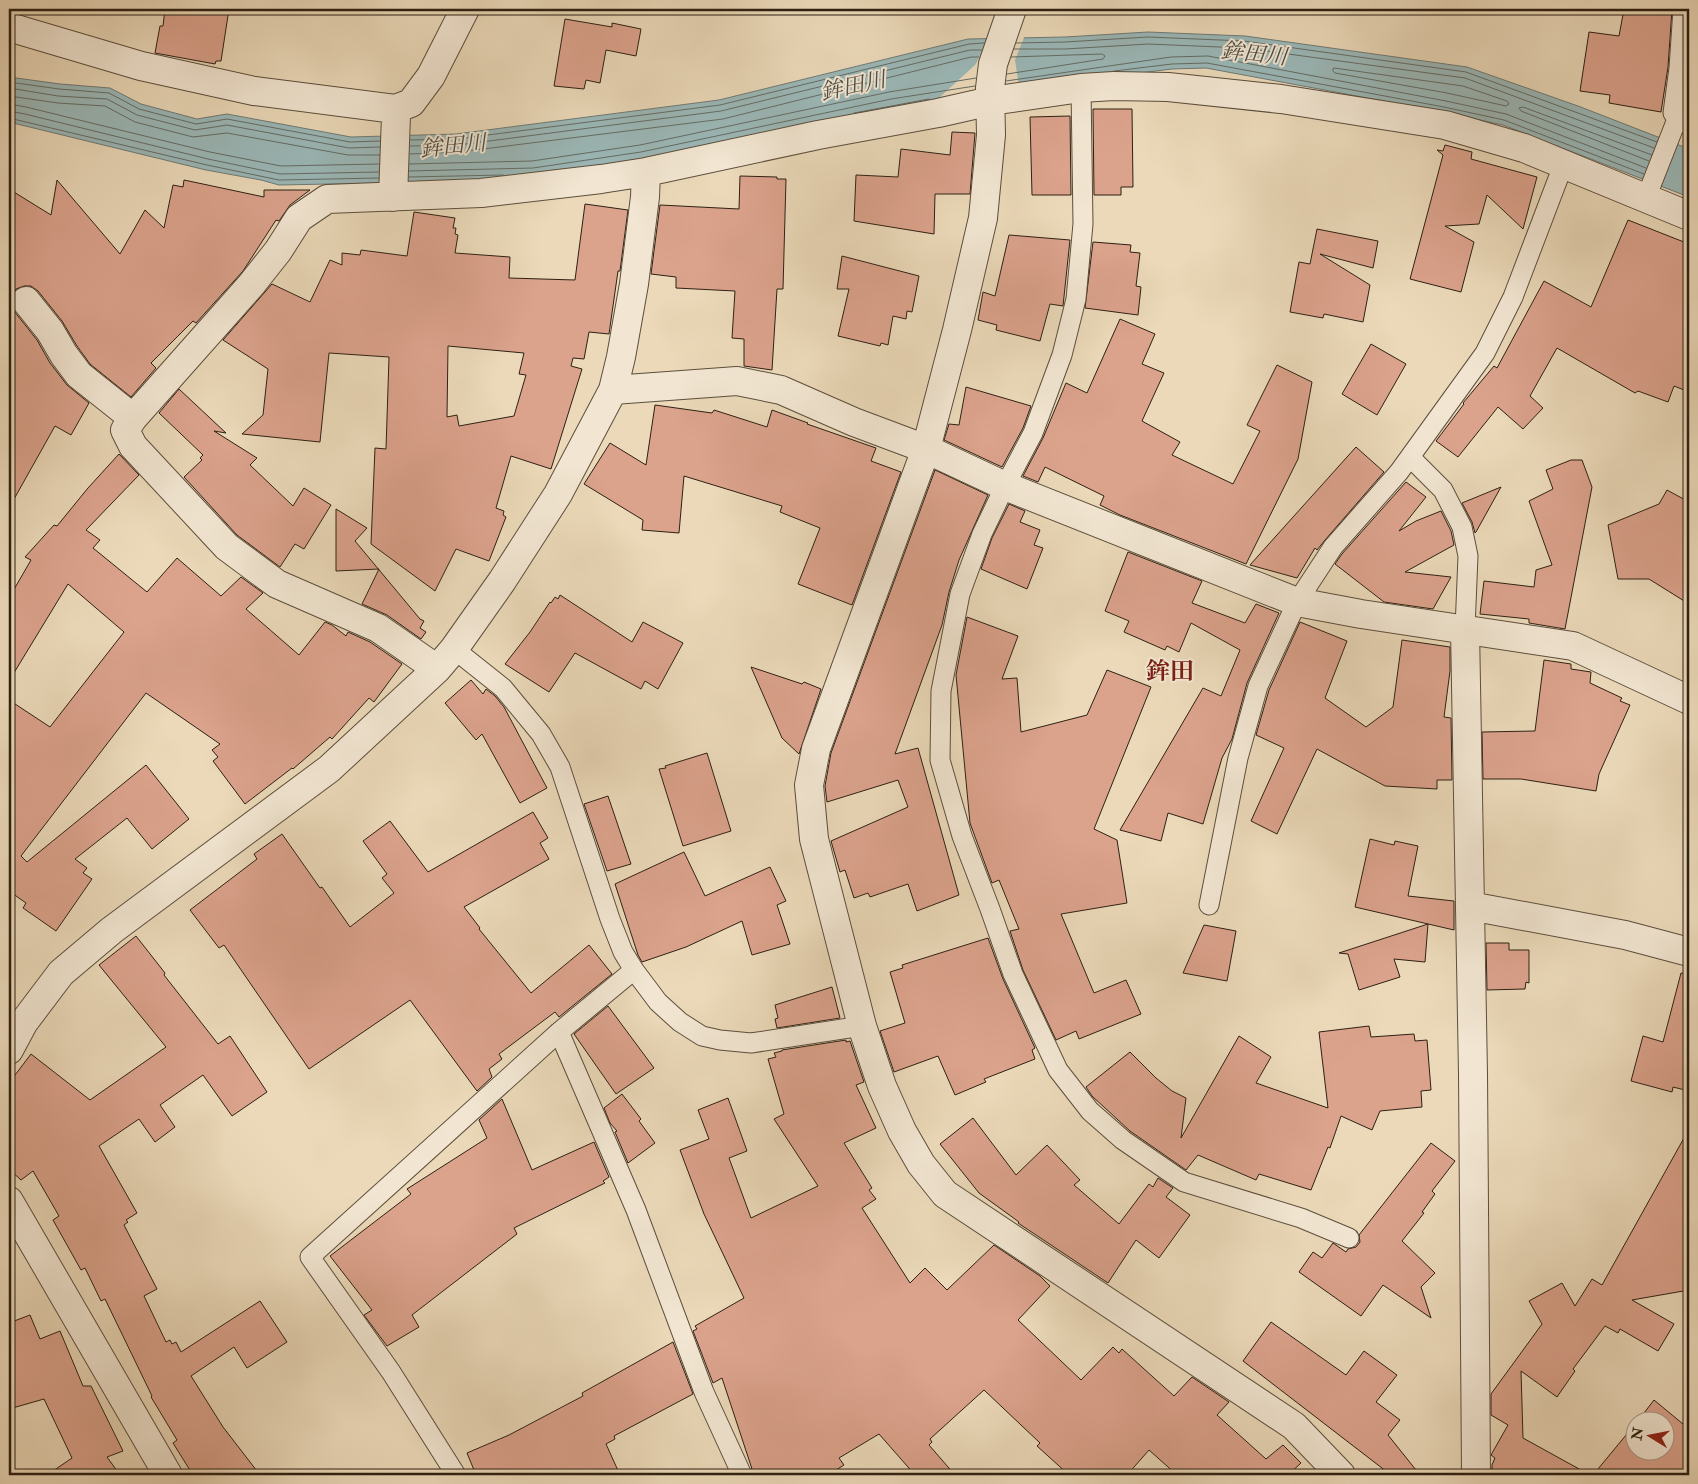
<svg xmlns="http://www.w3.org/2000/svg" width="1698" height="1484" viewBox="0 0 1698 1484" font-family="'IM FELL Double Pica','Noto Serif JP',serif">
  <style>
    .water { fill: #9bb8b8; stroke: #6f7b76 }
    .pier { fill: #ebd9b9 }
    .lines { fill: none; stroke-linecap: round; stroke-linejoin: round }
    .shore { stroke: #646c66; stroke-width: 1 }
    .building { fill: #dba28c; stroke: #2d2013; fill-rule: evenodd }
    .service-casing { stroke: #5c4e3c; stroke-width: 21 }
    .minor-casing { stroke: #5c4e3c; stroke-width: 30 }
    .tertiary-casing { stroke: #5c4e3c; stroke-width: 30 }
    .service { stroke: #f2e6d2; stroke-width: 19 }
    .minor { stroke: #f2e6d2; stroke-width: 28 }
    .tertiary { stroke: #f2e6d2; stroke-width: 28 }
    .labels { text-anchor: middle; dominant-baseline: central; stroke-width: 4; stroke-linejoin: round; paint-order: stroke }
    .water-label { font-size: 22px; font-style: italic; fill: #4e4e45; stroke: #f2e6d2 }
    .quarter-label { font-size: 24px; font-weight: bold; fill: #7a1f14; stroke: #f2e6d2 }
  </style>
  <rect width="100%" height="100%" fill="#ebd9b9"/>
  <filter id="stains"><feTurbulence type="fractalNoise" baseFrequency=".004" numOctaves="4"/><feColorMatrix values="0 0 0 0 .2 0 0 0 0 .09 0 0 0 0 .02 0 0 0 .5 -.17"/></filter>
  <radialGradient id="worn" r=".72"><stop offset=".6" stop-color="#630" stop-opacity="0"/><stop offset="1" stop-color="#630" stop-opacity=".3"/></radialGradient>
  <path class="water" d="M1148 32 1245 36 1467 67 1578 106 1689 149V197L1503 125 1443 112 1206 68 1172 69 1115 76 643 163 534 180 279 185 261 180 206 170 9 122V77L60 84 110 88 141 104 197 119 227 114 351 137 456 134 719 100 968 39 1065 37Z"/>
  <path class="pier" d="M1025 35 1015 60 1019 87 940 97 976 64 988 36Z"/>
  <g class="lines">
    <path class="shore" d="M1016 43 1065 42 1148 37 1244 41 1466 72 1657 142
      M1014 49H1065L1148 44 1244 48 1465 78 1654 148
      M1334 68 1463 86 1507 101 1509 104 1506 106 1447 93 1335 73 1333 71Z
      M1114 71 1172 64 1207 63 1444 107 1504 120 1644 174
      M1007 74 1103 59 1105 56 1102 54 1011 57
      M1006 81 1171 57 1208 56 1446 101 1506 114 1646 168
      M9 82 59 89 109 93 139 109 196 124 227 119 350 142 380 141
      M9 88 58 96 107 99 137 115 195 130 227 125 349 148 380 147
      M9 96 58 103 105 106 135 122 193 137 227 133 348 155H380
      M9 104 26 107 210 152 281 166 379 164
      M9 111 25 114 208 159 280 174 379 172
      M854 113 929 99
      M9 118 207 165 279 180 379 178
      M410 140 457 139 720 105 969 44 984 43
      M410 146 458 145 721 111 970 50H982
      M410 154 459 152 723 119 971 57H979
      M1649 161 1521 111 1519 108 1523 107 1652 155
      M409 164 532 161 640 145 889 92 976 78
      M409 171 533 168 641 152 891 99 975 86
      M409 177 503 175"/>
  </g>
  <path class="building" d="M165 9H229L221 61H216L215 64 155 53 160 26H163Z
    M1624 9H1672L1668 67 1661 112 1609 103 1610 95 1580 91 1589 32 1619 36Z
    M565 19 612 27V23L641 29 636 56 606 50 600 83 586 80 584 89 554 86Z
    M1689 76V111L1685 110Z
    M1093 109H1132L1133 187H1121V195H1094Z
    M1070 116 1071 195H1032L1030 117Z
    M952 132 975 133 970 194H935L934 234 854 221 856 175 898 177 901 149 950 155Z
    M1445 145 1472 152 1471 159 1537 177 1523 229 1487 195 1479 224 1445 226 1474 242 1461 292 1410 279 1443 155 1437 150 1443 151Z
    M740 176 777 177V179H786L783 289H777L772 370 744 366V339L732 338 735 291 676 288V277L651 274 660 205 739 209Z
    M57 180 120 254 145 210 164 228 173 185 183 187 184 180 264 197V190H310L290 205 279 221 276 220 243 271 196 323 193 321 151 363 156 368 131 397 90 364 77 346 62 321 38 291 31 286H24L16 289 11 296V303L14 311 37 340 50 363 67 385 89 403 71 435 55 426 9 508V189L51 215Z
    M585 204 628 210 620 271H618L609 334 589 332 584 359 573 358 571 366 582 369 551 469 511 456 496 508 504 511 503 515 506 517 489 561 456 549 435 591 371 544 375 448 386 449 389 357 329 353 320 442 242 434 263 415 268 369 223 340 272 284 310 302 330 260 342 265V253L360 255 361 250 407 256 414 212 455 218 453 228H456L455 234 458 235 455 253 510 257 509 278 575 280ZM448 346 524 353 519 374 526 375 514 416 459 426 457 415 447 417Z
    M1628 220 1689 244V392L1674 386 1668 402 1638 391 1635 393 1557 348 1530 396 1543 408 1523 429 1498 407 1458 457 1436 441 1464 404 1463 403 1494 366 1497 368 1544 281 1591 307Z
    M1317 229 1378 241 1373 268 1320 254 1370 285 1363 322 1324 314 1323 318 1290 312 1299 262 1310 264Z
    M1009 235 1070 240 1063 306 1050 304 1040 341 996 330 997 325 978 320 983 292 995 296Z
    M1093 242 1131 245 1130 252 1140 253 1136 286 1141 287 1138 315 1085 308Z
    M842 256 919 276 912 312 907 311 906 319 893 316 888 345 881 343 880 346 838 336 849 289H837Z
    M1120 319 1155 334 1142 364 1164 373 1142 421 1180 442 1172 455 1233 484 1260 431 1247 425 1277 365 1312 382 1298 459 1246 564 1120 515 1100 505 1104 496 1045 467 1038 482 1023 476 1043 438 1066 383 1087 393Z
    M1371 344 1406 364 1377 415 1342 394Z
    M966 387 1031 406 1023 428 1002 467 944 440 949 424 959 425Z
    M179 389 226 433 214 431 257 458 250 465 293 506 304 488 331 505 304 549 295 544 280 567 237 535 184 477 202 460 200 458 203 455 159 413Z
    M655 405 712 413 714 410 767 427 772 410 808 423 807 424 876 448 871 461 901 472 852 605 798 584 820 528 780 512 782 506 684 476 679 533 642 530 643 520 584 484 610 443 646 465Z
    M1356 447 1384 472 1325 540 1317 550 1315 548 1297 578 1250 565Z
    M119 454 139 475 86 530 100 540 93 548 147 592 177 558 221 596 241 577 263 593 246 609 299 655 325 622 332 625 346 636 348 632 370 642 402 664 374 702 369 698 332 739 330 737 293 769 292 768 245 804 213 761 218 757 212 750 220 744 146 693 21 856 27 862 146 765 189 819 152 849 127 818 75 859 87 868 83 873 92 879 56 931 23 908 26 903 9 891V700L50 727 124 632 68 584 9 681V598L31 560 25 557 54 525 57 526 88 488Z
    M1571 460H1582L1592 487 1565 629 1529 623V619L1480 614 1484 581 1534 587 1536 570 1552 565 1529 501 1553 489 1546 470Z
    M935 470 988 495 959 560 949 592 942 625 895 754 918 748 959 895 917 911 908 884 870 897 868 893 854 898 845 870 840 872 831 841 908 807 898 780 827 802 825 786 831 753Z
    M1406 482 1426 497 1399 531 1416 521 1441 511 1451 531 1454 545 1405 572 1451 577 1433 609 1384 602 1335 564 1342 554Z
    M1501 487 1476 532 1475 533 1472 522 1462 503Z
    M1667 490 1689 502V604L1649 579H1618L1608 525 1659 504Z
    M1009 504 1025 511 1020 522 1040 530 1034 545 1043 548 1027 589 981 569 992 538Z
    M336 509 367 528 355 541 420 619 424 621 420 628 426 632 421 639 387 615 362 604 379 569 336 571Z
    M1128 552 1202 581 1192 603 1245 623 1256 604 1279 613 1247 683 1232 739 1222 758 1203 824 1168 813 1161 841 1120 830 1203 688 1221 696 1240 650 1191 623 1179 652 1167 646 1165 650 1124 632 1129 621 1105 611Z
    M560 595 632 642 643 622 683 643 658 689 645 681 641 689 575 653 549 692 505 664 530 632 550 602 551 603 555 597 558 599Z
    M967 617 1018 636 1002 679 1017 678 1021 732 1087 715 1107 670 1151 687 1094 829 1117 840 1127 903 1061 914 1094 993 1126 980 1141 1014 1079 1039 1076 1031 1056 1040 1023 970 1010 931 1019 929 999 880 992 883 970 823 956 675Z
    M1300 622 1347 641 1325 698 1366 727 1393 707 1402 640 1450 647V671L1444 717 1451 718 1452 780H1437V789L1385 786 1317 749 1277 834 1251 821 1284 748 1256 735 1269 690Z
    M1544 660 1571 664V669L1591 672 1590 683 1622 698 1620 701 1630 705 1599 774 1596 791 1521 779H1483L1482 732 1535 731Z
    M751 667 802 684 804 682 821 689 799 754 782 738Z
    M471 680 483 694 486 689 495 696 504 707 547 788 520 803 482 734 476 740 445 703Z
    M707 753 731 831 683 846 659 769 666 768 665 766Z
    M608 796 631 864 607 871 584 804Z
    M533 812 548 838 540 843 549 859 464 907 480 928 479 929 531 993 589 945 612 974 559 1017 555 1012 499 1054 502 1059 489 1069 492 1077 477 1091 410 1000 309 1069 224 945 219 948 190 910 257 859 254 854 282 834 320 888 322 887 350 927 394 893 382 878 387 874 363 841 390 821 428 872Z
    M1370 839 1394 845 1395 841 1418 846 1408 896 1454 901V930L1355 907Z
    M684 852 705 896 770 867 786 901 777 905 790 944 752 955 742 921 686 947 642 962 638 955 615 884Z
    M1428 924 1425 962 1394 959 1400 977 1359 990 1348 954 1339 953Z
    M1204 925 1236 931 1227 981 1183 973Z
    M136 936 165 973 164 975 218 1044 230 1036 267 1092 232 1116 203 1075 160 1105 175 1127 155 1142 139 1119 99 1146 137 1213 126 1220 128 1222 124 1225 157 1289 144 1296 166 1342 170 1340 172 1344 176 1342 181 1352 260 1301 287 1342 247 1368 234 1347 191 1376 223 1427 260 1475H193L173 1443 177 1440 151 1397 152 1396 105 1299 101 1301 85 1268 81 1270 53 1220 59 1216 33 1171 21 1180 9 1169V1083L31 1054 90 1100 166 1047 99 965Z
    M988 938 1003 979 1035 1048 1032 1050 1035 1059 984 1079 986 1082 955 1095 938 1056 894 1072 880 1031 905 1023 890 972 903 968 902 965Z
    M1486 943H1509V950H1529V983L1526 982 1525 989 1487 990Z
    M1681 973 1689 974V1091L1673 1087 1672 1092 1631 1081 1643 1036 1663 1042Z
    M832 987 840 1018 777 1028 775 1019 778 1018 775 1005Z
    M608 1006 654 1068 616 1094 574 1034Z
    M1369 1026 1371 1037 1414 1034 1415 1041 1427 1040 1431 1090 1421 1091 1422 1107 1380 1111 1372 1130 1341 1116 1330 1148 1328 1147 1311 1190 1259 1174 1256 1180 1198 1155 1186 1170 1130 1131 1092 1096 1086 1087 1130 1052 1156 1078 1172 1091 1186 1098 1181 1138 1239 1036 1271 1057 1256 1083 1328 1108 1319 1032Z
    M846 1040V1042L850 1041 864 1082 856 1085 876 1128 844 1143 872 1188 869 1190 876 1199 862 1208 910 1283 925 1268 947 1290 994 1245 1040 1276 1050 1286 1018 1320 1081 1380 1113 1347 1119 1353 1122 1349 1174 1396 1192 1377 1229 1402 1217 1415 1266 1459 1283 1445 1301 1463 1288 1475H1177L1149 1450 1127 1475H1069L1037 1446 1040 1443 984 1390 930 1439 932 1442 929 1445 955 1475H915L879 1434 839 1458 844 1465 828 1475H754L722 1378 713 1383 693 1331 697 1329 695 1326 744 1298 704 1214 680 1150 709 1139 698 1110 728 1098 747 1151 729 1158 751 1218 818 1186 774 1119 784 1114 768 1059 776 1057 774 1053 782 1051V1050Z
    M622 1094 641 1119 639 1121 655 1143 628 1163 615 1132 617 1131 610 1123 604 1108Z
    M502 1099 532 1170 594 1142 609 1177 603 1181 605 1183 514 1228 517 1234 412 1315 419 1327 387 1346 364 1315 372 1310 330 1256 411 1194 407 1189 487 1138 479 1120Z
    M973 1118 1016 1175 1047 1145 1080 1180 1074 1185 1119 1224 1149 1184 1153 1187 1158 1178 1173 1188 1166 1197 1190 1215 1159 1258 1136 1240 1108 1283 1018 1223 1019 1222 979 1193 940 1144Z
    M1689 1129V1290L1632 1300 1674 1324 1658 1351 1620 1329 1618 1333 1605 1326 1573 1369 1575 1371 1557 1397 1521 1371 1523 1438 1590 1475H1492V1465L1495 1458 1491 1455 1508 1425 1491 1415V1394L1542 1324 1529 1301 1562 1283 1575 1306 1592 1279 1602 1285Z
    M1431 1143 1455 1161 1432 1191 1435 1194 1422 1212 1424 1213 1402 1241 1435 1273 1421 1287 1431 1318 1383 1285 1361 1316 1299 1272 1313 1252 1322 1258 1333 1243 1346 1252 1348 1249 1356 1247 1360 1242 1359 1235Z
    M30 1315 40 1339 60 1331 83 1386H91L123 1451 107 1457 120 1475H47L72 1458 44 1399 9 1409V1323Z
    M1271 1322 1346 1375 1364 1351 1397 1375 1376 1402 1400 1420 1388 1435 1420 1475H1391L1243 1361Z
    M673 1342 693 1394 614 1436 615 1439 606 1444 620 1475H476L467 1453 509 1435 583 1396 582 1393Z
    M1654 1400 1689 1429V1475H1593L1636 1423V1452H1666V1422H1637Z"/>
  <g class="lines">
    <defs>
      <path id="service" d="M1683 9 1679 68 1673 113 1677 119 1689 125
        M1081 88 1083 224 1076 299 1062 355 1033 433 1005 486 982 534 960 594 941 691 940 760 962 836 990 909 1013 974 1058 1070 1090 1111 1123 1140 1184 1182 1301 1218 1349 1238
        M1646 198 1677 119
        M1410 457 1443 490 1462 527 1468 556 1465 629
        M454 649 503 688 541 734 560 767 610 919 623 952 634 970 658 1002 680 1022 702 1036 720 1040 751 1043 862 1026
        M1209 905 1238 758 1258 686 1297 602 1333 547 1399 472 1485 353 1513 297 1564 163
        M559 1032 636 1210 704 1392 742 1475
        M456 1475 391 1372 310 1257 559 1032 634 970"/>
      <path id="minor" d="M1012 9 993 64 990 88 991 135 983 218 957 330 926 449 816 749 809 785 814 839 862 1026 882 1086 902 1131 921 1164 945 1194 1294 1426 1341 1475
        M9 27 141 66 254 91 395 109 411 103 431 76 465 9
        M393 197 396 116 395 109
        M26 301 50 331 64 355 79 375 133 418 125 430 133 446 227 547 277 584 378 628 437 669
        M613 390 737 381 781 390 854 422 926 449 1005 486 1297 602 1361 614 1573 646 1689 700
        M133 418 251 285 278 251 299 218 327 199 481 193 601 179 646 172 818 135 938 113 991 101 1081 88 1114 86 1168 87 1281 99 1445 125 1524 148 1689 216
        M1465 629 1473 1074 1476 1475
        M1470 906 1625 935 1689 952
        M9 1050 24 1022 61 973 112 930 329 769 437 669 454 649 502 581 558 494 613 390 621 357 634 284 645 197 646 172"/>
      <path id="tertiary" d="M9 1201 168 1475"/>
    </defs>
    <use href="#service" class="service-casing"/>
    <use href="#minor" class="minor-casing"/>
    <use href="#tertiary" class="tertiary-casing"/>
    <use href="#service" class="service"/>
    <use href="#minor" class="minor"/>
    <use href="#tertiary" class="tertiary"/>
  </g>
  <g class="labels">
    <g class="water-label">
      <text transform="translate(1254 54) rotate(6)">鉾田川</text>
      <text transform="translate(853 86) rotate(-12)">鉾田川</text>
      <text transform="translate(453 146) rotate(-6)">鉾田川</text>
    </g>
    <g class="quarter-label">
      <text x="1170" y="671">鉾田</text>
    </g>
  </g>
  <rect width="1698" height="1484" fill="none" stroke="#ebd9b9" stroke-width="30"/>
  <rect x="10" y="10" width="1678" height="1464" fill="none" stroke="#2d2013" stroke-width="2.5"/>
  <rect x="15" y="15" width="1668" height="1454" fill="none" stroke="#2d2013"/>
  <g transform="translate(1650 1436) rotate(280)"><circle r="24" fill="#f2e6d2" stroke="#a39786"/>
  <path d="M0-4L9 19L0 12L-9 19Z" fill="#8f2418"/>
  <text y="-8" font-size="14" font-weight="bold" text-anchor="middle" fill="#2d2013">N</text>
  </g>
  <rect width="100%" height="100%" filter="url(#stains)"/>
  <rect width="100%" height="100%" fill="url(#worn)"/>
</svg>
